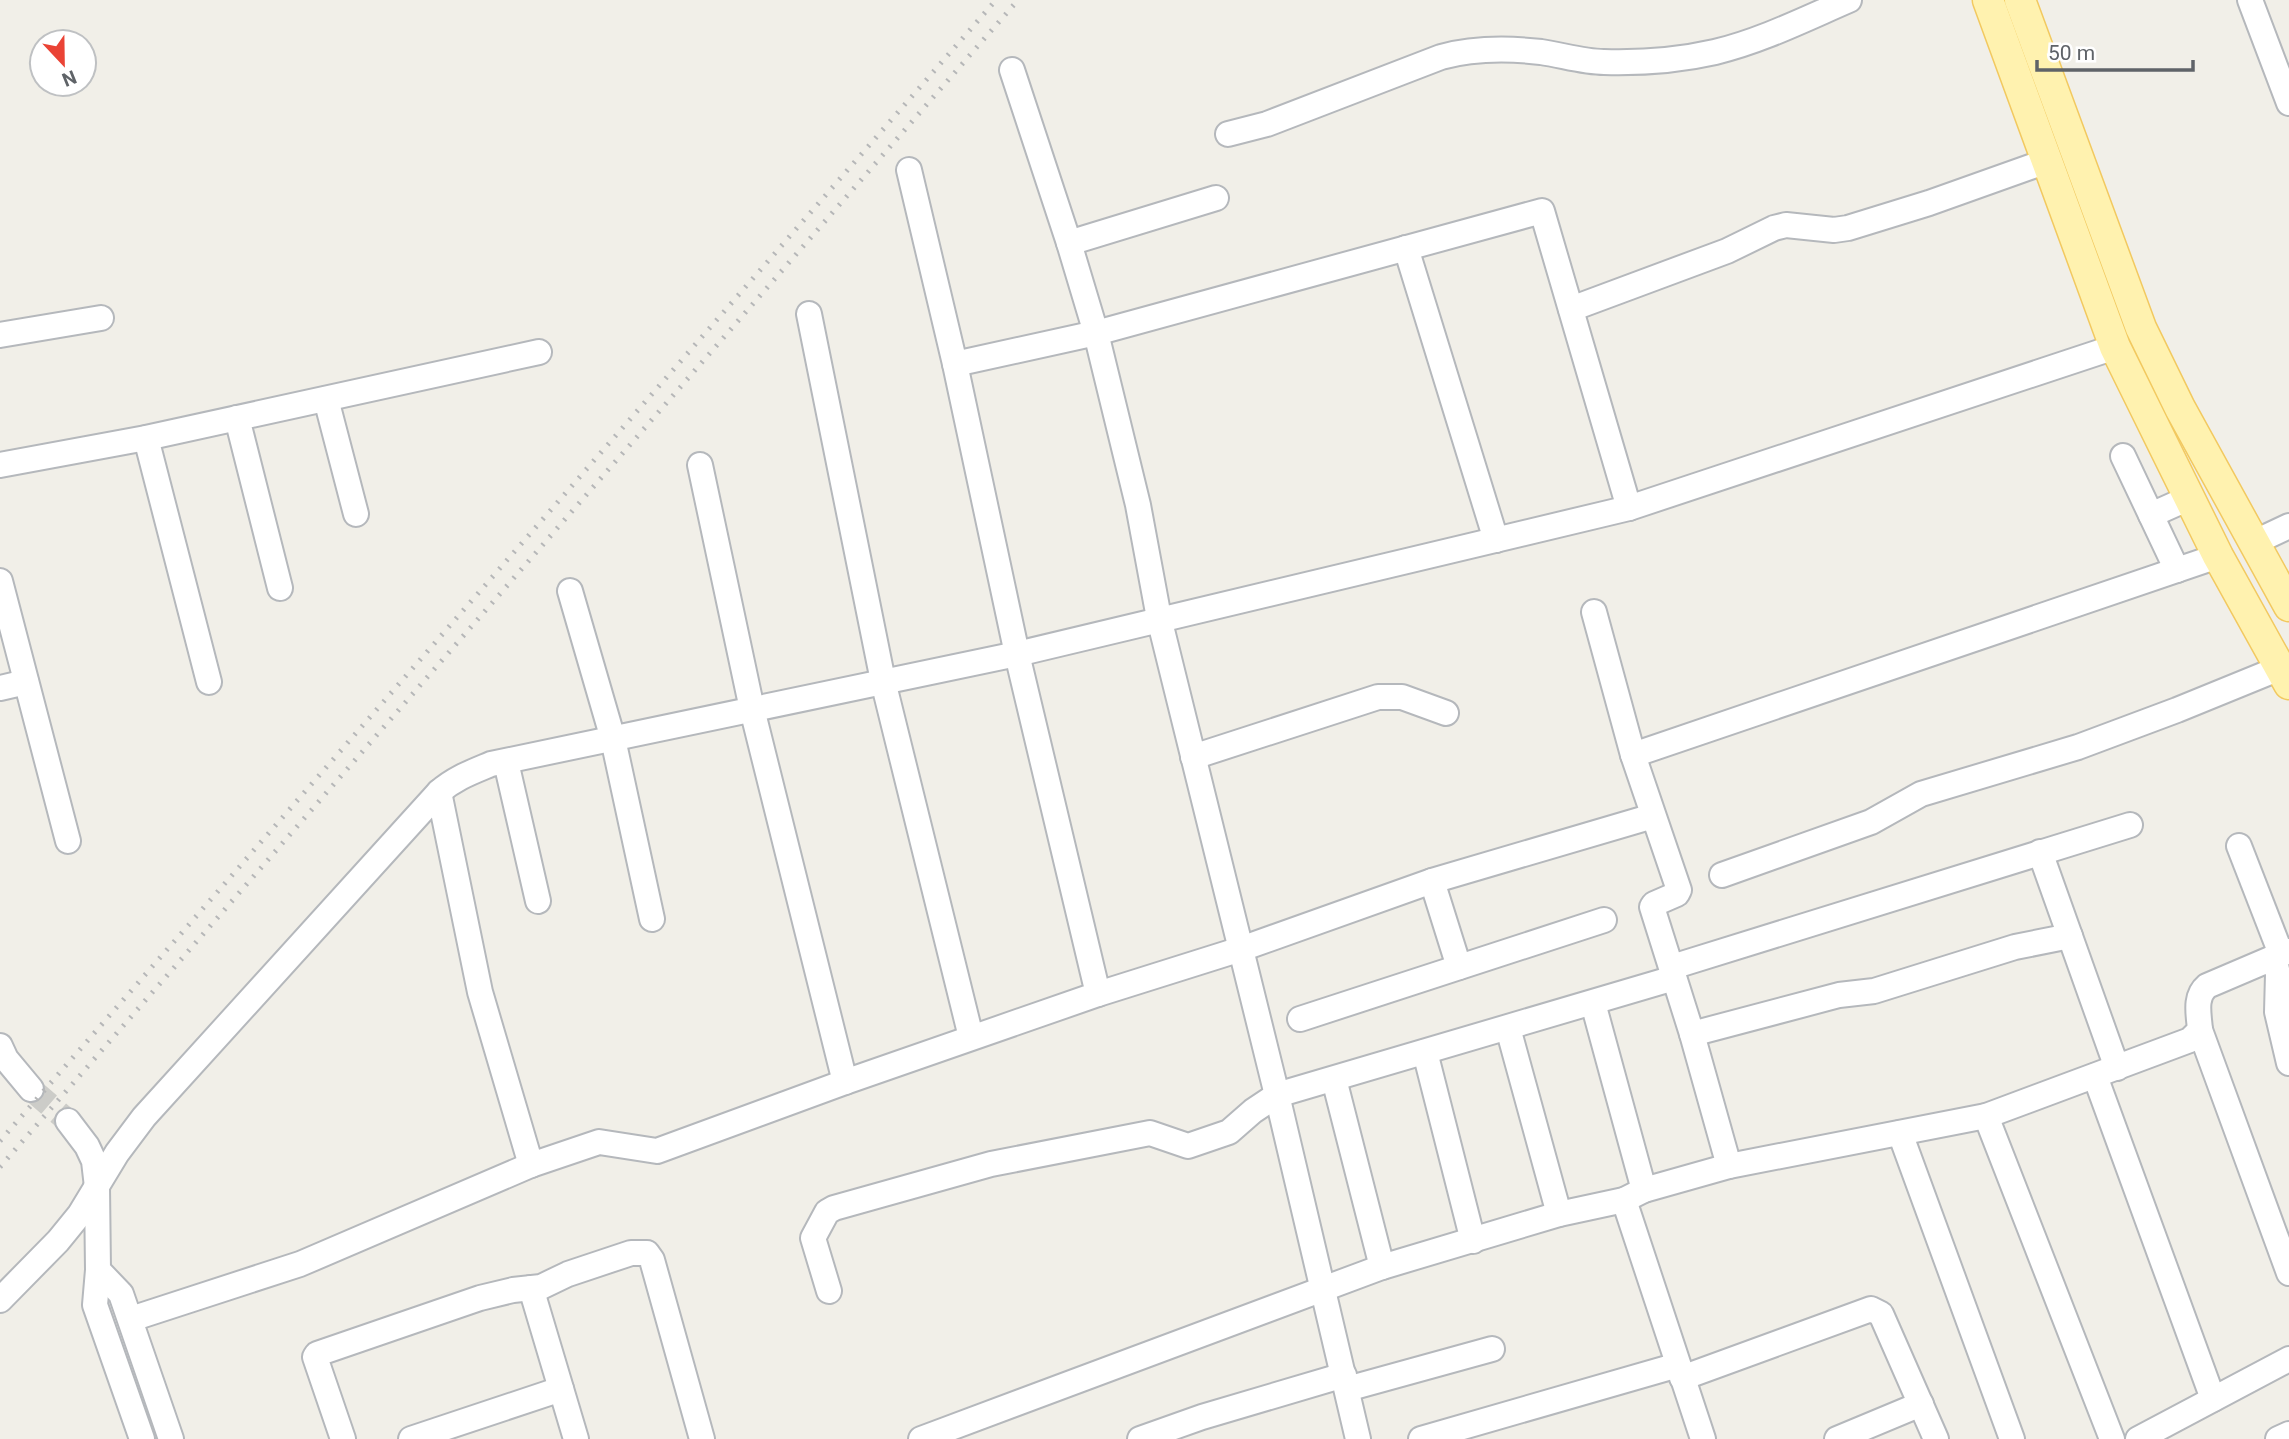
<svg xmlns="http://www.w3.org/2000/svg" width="2289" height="1439" font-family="Roboto,sans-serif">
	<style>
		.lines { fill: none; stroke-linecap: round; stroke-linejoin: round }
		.minor-tunnel { stroke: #ccccc8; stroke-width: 24; stroke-dasharray: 24 12; stroke-linecap: butt }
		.minor-casing { stroke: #b5b8bc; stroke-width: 28 }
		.major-casing { stroke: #f2c960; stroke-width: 33 }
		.minor { stroke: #fff; stroke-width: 24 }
		.major { stroke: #fff2af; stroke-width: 30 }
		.rail { stroke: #b6b7b8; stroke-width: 5; stroke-dasharray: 2 9; stroke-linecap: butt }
	</style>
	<rect width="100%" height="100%" fill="#f1efe8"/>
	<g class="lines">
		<polyline class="minor-tunnel" points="31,1089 68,1121"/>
		<g class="minor-casing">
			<g id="minor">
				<polyline points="2250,0 2289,103"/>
				<polyline points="1012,70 1069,243 1096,333 1138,505 1159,618 1277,1095 1358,1439"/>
				<path d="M1228,134L1267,124L1441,57C1474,48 1506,48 1541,52C1562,55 1583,62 1604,62C1640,63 1680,60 1715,52C1761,41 1805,19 1849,0"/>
				<polyline points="909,170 955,364"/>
				<polyline points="1069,243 1216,198"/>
				<polyline points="1406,248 1496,540"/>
				<polyline points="1571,309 1727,251 1774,228 1786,225 1834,230 1848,228 1929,203 2047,161"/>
				<polyline points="809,314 883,681 971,1037"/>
				<polyline points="0,335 101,318"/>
				<polyline points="326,399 356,514"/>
				<polyline points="237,418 280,588"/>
				<polyline points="146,438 209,682"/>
				<polyline points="2123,456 2177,570"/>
				<polyline points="0,465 146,438 539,352"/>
				<polyline points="700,465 752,709 845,1082"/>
				<polyline points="2151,515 2189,498"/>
				<polyline points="2253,543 2289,526"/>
				<polyline points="0,581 68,841"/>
				<polyline points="570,591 613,739 652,919"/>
				<polyline points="1594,612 1633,755"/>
				<polyline points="0,688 26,682"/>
				<polyline points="1193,757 1378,697 1402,697 1446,713"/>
				<polyline points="506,762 538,901"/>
				<polyline points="439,792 480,992 531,1165"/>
				<polyline points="2239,846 2281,954"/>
				<polyline points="2040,852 2117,1068"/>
				<polyline points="1722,875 1871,822 1921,794 2078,747 2177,710 2280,668"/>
				<polyline points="1432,881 1459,967"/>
				<polyline points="2070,936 2015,947 1874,991 1839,995 1692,1034 1652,907 1654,904 1677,894 1679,890 1633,755 2218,556"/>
				<polyline points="2274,957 2278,974 2277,1012 2289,1063"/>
				<polyline points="1672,967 2130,825"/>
				<polyline points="1098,994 1241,949 1432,881 1653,816"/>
				<polyline points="1593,1003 1644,1190"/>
				<polyline points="1300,1019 1604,920"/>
				<polyline points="1508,1028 1559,1214"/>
				<polyline points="2200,1030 2289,1273"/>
				<polyline points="1692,1034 1729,1166"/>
				<polyline points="0,1046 6,1059 31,1089"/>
				<polyline points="1425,1052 1473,1241"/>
				<polyline points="2095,1076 2213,1399"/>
				<polyline points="1334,1079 1382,1267"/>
				<polyline points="1986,1116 2112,1439"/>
				<polyline points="68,1121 87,1146 94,1161 97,1187 98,1270 95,1305 142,1439"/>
				<polyline points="1900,1133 2012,1439"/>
				<polyline points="1624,1200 1703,1439"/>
				<polyline points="98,1270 121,1294 171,1439"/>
				<polyline points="531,1288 576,1439"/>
				<polyline points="829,1291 813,1238 827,1212 834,1208 991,1164 1150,1133 1188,1146 1229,1132 1253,1111 1277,1095 1674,978"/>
				<path d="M0,1300L58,1241L80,1214L117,1153L144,1117L439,792C455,778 472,772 491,764L1017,654L1629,508L2115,347"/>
				<polyline points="131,1319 300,1264 531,1165 599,1142 657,1151 845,1082 1098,994 1017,654 955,364 1096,333 1542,211 1629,508"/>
				<polyline points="1682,1378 1871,1309 1881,1314 1936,1439"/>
				<polyline points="1347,1389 1492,1349"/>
				<polyline points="343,1439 315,1357 317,1354 480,1298 513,1290 541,1287 568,1274 631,1253 647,1253 652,1260 702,1439"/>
				<polyline points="411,1439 561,1389"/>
				<path d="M921,1439L1382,1267L1559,1214L1624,1200L1644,1190L1729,1166L1986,1116L2190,1040L2200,1030C2199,1015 2194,997 2207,986L2289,951"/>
				<polyline points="1140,1439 1202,1417 1344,1375"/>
				<polyline points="1421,1439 1678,1365"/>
				<polyline points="1837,1439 1921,1404"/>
				<polyline points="2138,1439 2289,1359"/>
				<polyline points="2278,1439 2289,1434"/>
			</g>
		</g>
		<g class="major-casing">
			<g id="major">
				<polyline points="1988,0 2115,347 2218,556 2289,684"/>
				<polyline points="2020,0 2141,328 2180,408 2289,606"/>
			</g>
		</g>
		<use href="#minor" class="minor"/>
		<use href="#major" class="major"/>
		<g class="rail">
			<polyline points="0,1141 996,0"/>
			<polyline points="0,1167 1018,0"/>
		</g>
	</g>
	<g transform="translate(63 63) rotate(158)"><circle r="33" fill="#ffffff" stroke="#bfc1c3" stroke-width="2"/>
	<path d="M0-5L12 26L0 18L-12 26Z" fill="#ea4335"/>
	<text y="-10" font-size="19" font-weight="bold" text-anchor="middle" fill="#5f6368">N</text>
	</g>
	<path d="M2037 60v10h156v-10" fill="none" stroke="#5f6368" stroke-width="3.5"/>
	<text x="2048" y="60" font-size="21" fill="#5f6368" stroke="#ffffff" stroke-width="5" paint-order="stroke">50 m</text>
</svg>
